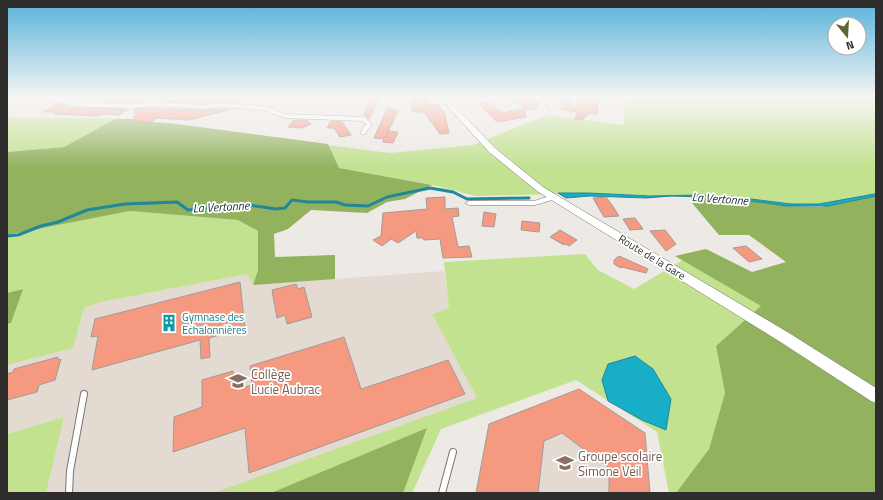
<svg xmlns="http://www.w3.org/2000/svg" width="883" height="500" font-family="'Titillium Web',sans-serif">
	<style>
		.built { fill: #e3dad1 }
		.green { fill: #c2e290 }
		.forest { fill: #92b25d }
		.water { fill: #19aec8; stroke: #208899 }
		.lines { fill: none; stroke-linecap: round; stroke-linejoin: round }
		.stream { stroke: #208899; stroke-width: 3 }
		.building { fill: #f69981; stroke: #a19b9a }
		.service-casing { stroke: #797571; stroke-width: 8 }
		.minor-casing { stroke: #797571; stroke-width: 1 }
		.tertiary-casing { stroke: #797571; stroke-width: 1 }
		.service { stroke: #fff; stroke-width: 6 }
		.minor { fill: #fff; fill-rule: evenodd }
		.tertiary { fill: #fff; fill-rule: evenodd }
		.labels { text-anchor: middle; stroke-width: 3.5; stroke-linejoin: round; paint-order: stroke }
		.street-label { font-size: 11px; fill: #2f2e2c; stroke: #fff }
		.culture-label { font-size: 11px; fill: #0d838f; stroke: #fff; text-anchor: start }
		.water-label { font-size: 12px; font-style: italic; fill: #182e33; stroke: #fff }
		.near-education-label { font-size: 13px; fill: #785e54; stroke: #fff; text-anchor: start }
	</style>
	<rect width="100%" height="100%" fill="#ede9e5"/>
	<g class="built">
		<polygon points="444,271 449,308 432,314 477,398 213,493 46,493 64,417 7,434 7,365 73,348 84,308 101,302 247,274 253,285"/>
		<polygon points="579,389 645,433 650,493 476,493 489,424"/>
	</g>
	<g class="green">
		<polygon points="625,98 876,98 876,193 819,204 791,204 735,197 695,195 650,196 589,193 476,196 432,185 339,168 328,145 390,153 473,145 547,115 624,125"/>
		<polygon points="7,117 115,119 64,147 7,152"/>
		<polygon points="130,211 238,220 258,231 258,270 253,285 247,274 101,302 84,308 73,348 7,365 7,324 11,323 22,289 7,293 7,235"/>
		<polygon points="585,254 598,270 634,289 683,260 762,306 716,346 725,393 709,449 676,493 669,493 657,432 576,380 441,429 412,493 213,493 477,398 432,314 449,308 444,262"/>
		<polygon points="64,417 46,493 7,493 7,434"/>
	</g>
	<g class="forest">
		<polygon points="115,119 142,119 154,122 177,124 328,144 339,168 432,185 405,199 387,202 367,213 311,210 288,229 274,234 275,257 335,255 335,279 253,285 258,270 258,231 238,220 130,211 7,235 7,152 64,147"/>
		<polygon points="876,196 876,493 676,493 709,449 725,393 716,346 761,306 675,256 706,249 752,272 786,262 749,235 719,235 692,203 691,197 759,202 787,206 821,207"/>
		<polygon points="23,289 11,323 7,324 7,293"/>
		<polygon points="427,428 403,493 271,493"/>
	</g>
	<g class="water">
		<polygon points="558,193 589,193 650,196 699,195 735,197 791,204 819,204 874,194 876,193 876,196 828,206 787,206 759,202 706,197 671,196 646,198 590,196 566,198"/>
		<polygon points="635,356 653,369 671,399 666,430 642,420 608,401 602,380 608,364"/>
	</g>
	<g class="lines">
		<polyline class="stream" points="7,236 18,235 41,226 58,222 87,210 125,204 177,202 188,210 242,204 276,209 285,208 292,200 308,202 336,202 345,205 368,206 387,197 430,188 453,192 467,199 529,198"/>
	</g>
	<g class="building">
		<polygon points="105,98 143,98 138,102 102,102"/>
		<polygon points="164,98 244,98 239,103 221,102 203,103 163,101"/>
		<polygon points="369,98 380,98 369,119 364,115"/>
		<polygon points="427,98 429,105 438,104 442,111 444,111 449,133 440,134 424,112 412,112 411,100"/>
		<polygon points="580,98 597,100 598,114 589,113 583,120 575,119 577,112 560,109 565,101 569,101 576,108"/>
		<polygon points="512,99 540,102 535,109 525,110 526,117 497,122 479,104 490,102 502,113 524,109"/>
		<polygon points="54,102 72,108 128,109 120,115 103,114 96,116 54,114 58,112 43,112 54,106"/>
		<polygon points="388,107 398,111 385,138 389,131 398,132 393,143 383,142 384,139 374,138"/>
		<polygon points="146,108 203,110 221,109 232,109 189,120 157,118 151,122 134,121 135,109"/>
		<polygon points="294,120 306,120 311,124 302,128 288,127"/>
		<polygon points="331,121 342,122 351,135 340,137 334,128 327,128"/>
		<polygon points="445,197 445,209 458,208 459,216 452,217 458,247 469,246 472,257 443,258 440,239 424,240 423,238 417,238 416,231 398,243 391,239 382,246 373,240 381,236 383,213 427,209 426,198"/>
		<polygon points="606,197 614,208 619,216 604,217 593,198"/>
		<polygon points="484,212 496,214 494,227 482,226"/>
		<polygon points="635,218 643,229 630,230 623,219"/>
		<polygon points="522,221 540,223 539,232 521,230"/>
		<polygon points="560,230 577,240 569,246 566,244 564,245 550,237"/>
		<polygon points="665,230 676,244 666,251 650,231"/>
		<polygon points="746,246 762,259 749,262 733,248"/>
		<polygon points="619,256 648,269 646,273 622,267 621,268 614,264 614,260"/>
		<polygon points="240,282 245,328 209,338 210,357 201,359 200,340 92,370 98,336 91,337 95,319"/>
		<polygon points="296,284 298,289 304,287 312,317 287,324 285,315 277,318 272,290"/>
		<polygon points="344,337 361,389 448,360 465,394 249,473 245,428 173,452 174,417 202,407 202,380 233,371 235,390 252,385 250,366"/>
		<polygon points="58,357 57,360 61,359 55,380 39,385 37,392 7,400 7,374 13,372 14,369"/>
		<polygon points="579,389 645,433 650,493 609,493 609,468 562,433 544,441 538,493 476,493 489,424"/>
	</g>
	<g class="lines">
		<g class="service-casing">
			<g id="service">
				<polyline points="69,493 70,471 84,394"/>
				<polyline points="442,493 453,452"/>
			</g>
		</g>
		<g class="minor-casing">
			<g id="minor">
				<polygon points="7,98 61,98 73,102 90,103 97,98 104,98 97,103 134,104 156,102 203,105 221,103 264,106 286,114 364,117 372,124 365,134 363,135 360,133 366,124 362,121 285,118 263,110 221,107 203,109 156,106 134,108 91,107 72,106 57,101 9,100"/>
				<polygon points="494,98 501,98 512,105 507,106"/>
				<polygon points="552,98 558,98 552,108 548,108 547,107"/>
				<polygon points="553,195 557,197 556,199 535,205 469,205 465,203 469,201 534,201"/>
			</g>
		</g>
		<g class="tertiary-casing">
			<polygon id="tertiary" points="440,98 447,98 495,148 543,187 789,333 876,388 876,403 871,401 779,341 537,191 489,152"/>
		</g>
		<use href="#service" class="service"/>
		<use href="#minor" class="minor"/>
		<use href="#tertiary" class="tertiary"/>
	</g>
	<linearGradient id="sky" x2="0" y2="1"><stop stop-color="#55b2db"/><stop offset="0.58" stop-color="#f7f5f3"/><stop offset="1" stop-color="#f7f5f3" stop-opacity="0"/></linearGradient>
	<rect width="883" height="168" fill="url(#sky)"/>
	<defs>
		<g id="building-bare" transform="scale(1.38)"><path d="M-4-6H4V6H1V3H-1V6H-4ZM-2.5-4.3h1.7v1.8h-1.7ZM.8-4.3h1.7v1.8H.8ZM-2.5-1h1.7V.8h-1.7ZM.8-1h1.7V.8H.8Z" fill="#0f9aa8" stroke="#fff" stroke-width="2.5" paint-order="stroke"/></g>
		<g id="school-bare" transform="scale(1.38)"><path d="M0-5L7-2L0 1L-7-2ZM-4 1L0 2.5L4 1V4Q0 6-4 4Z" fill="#8d6e63" stroke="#fff" stroke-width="2.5" paint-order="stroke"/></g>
	</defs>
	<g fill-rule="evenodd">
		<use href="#building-bare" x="169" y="323"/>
		<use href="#school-bare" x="238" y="381"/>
		<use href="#school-bare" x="565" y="463"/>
	</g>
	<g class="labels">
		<g class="street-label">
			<text transform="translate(652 257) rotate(31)" y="4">Route de la Gare</text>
		</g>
		<g class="culture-label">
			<text x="182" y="321">Gymnase des<tspan x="182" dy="13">Echalonnières</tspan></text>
		</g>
		<g class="water-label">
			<text transform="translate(720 199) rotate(4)" y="4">La Vertonne</text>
			<text transform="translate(221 207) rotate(-3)" y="4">La Vertonne</text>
		</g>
		<g class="near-education-label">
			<text x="251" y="379">Collège<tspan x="251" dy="15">Lucie Aubrac</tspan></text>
			<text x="578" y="461">Groupe scolaire<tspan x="578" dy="15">Simone Veil</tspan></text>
		</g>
	</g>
	<rect width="883" height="500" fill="none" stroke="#2f2e2c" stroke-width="16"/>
	<g transform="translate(847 36) rotate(162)"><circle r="19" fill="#ffffff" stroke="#acabab"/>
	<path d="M0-3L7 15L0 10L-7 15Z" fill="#616330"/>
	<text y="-6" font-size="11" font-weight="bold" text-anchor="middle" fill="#2f2e2c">N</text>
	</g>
</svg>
